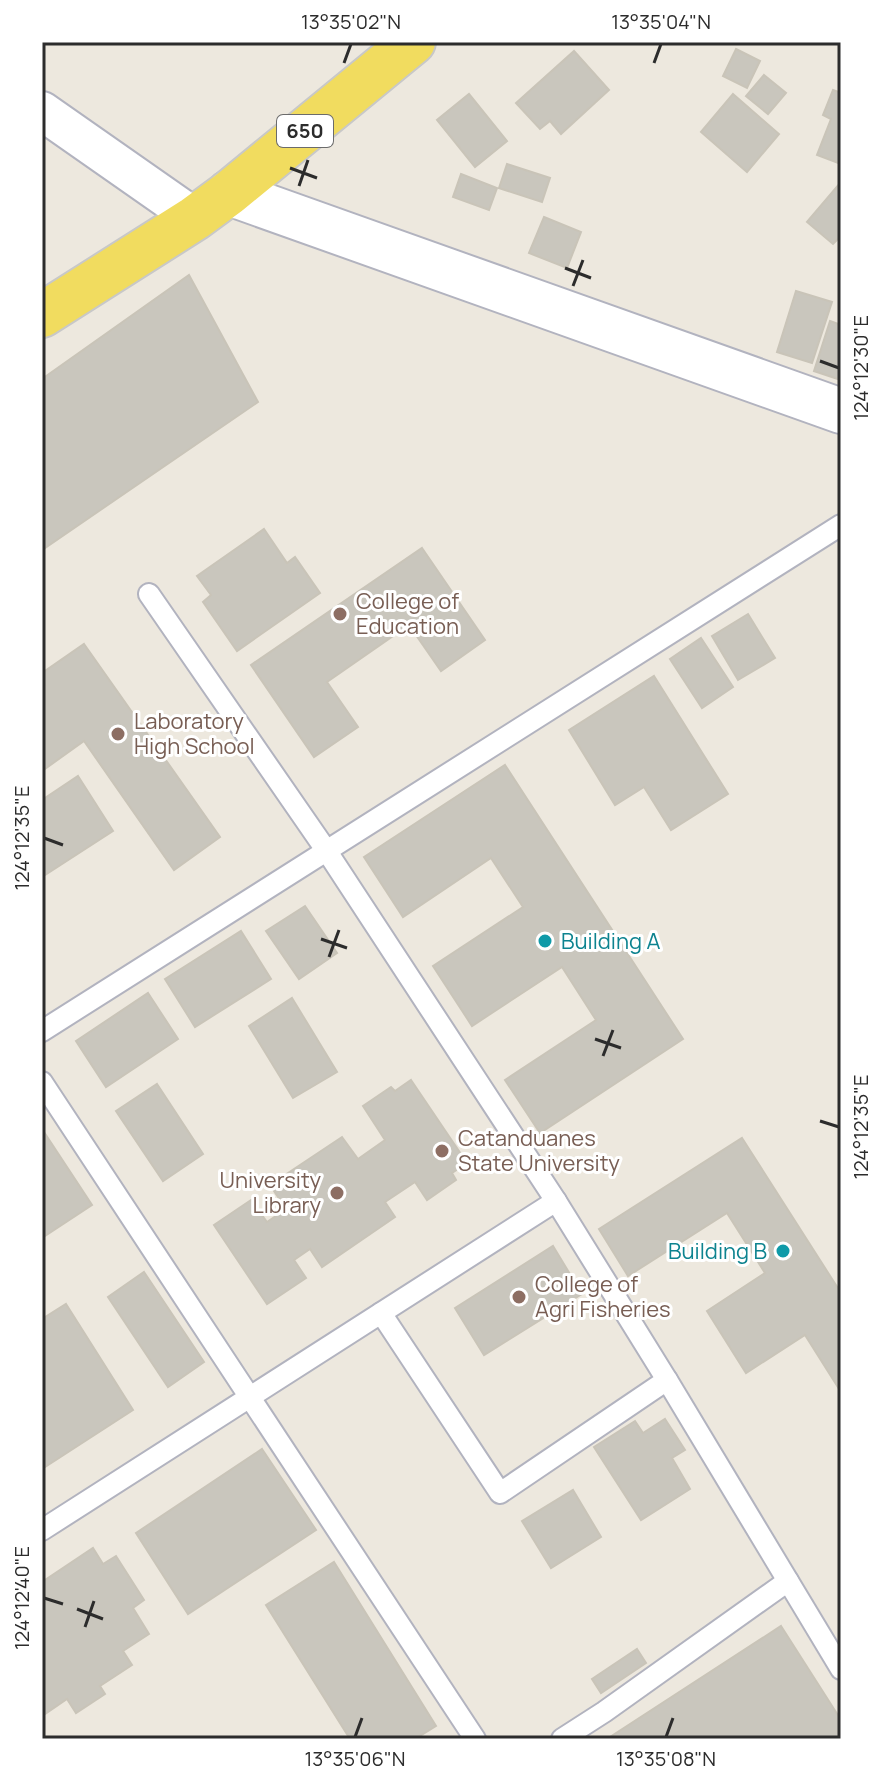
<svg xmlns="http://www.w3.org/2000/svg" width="883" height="1781" font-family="Manrope,sans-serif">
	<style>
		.building { fill: #c9c6bd; stroke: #c9c4b8; stroke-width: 2 }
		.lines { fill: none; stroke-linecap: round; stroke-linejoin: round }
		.service-casing { stroke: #b2b3bf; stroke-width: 24 }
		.minor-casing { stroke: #b2b3bf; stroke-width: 42 }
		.tertiary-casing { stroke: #b2b3bf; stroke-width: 48 }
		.primary-casing { stroke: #c8c8c8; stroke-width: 48 }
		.service { stroke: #fff; stroke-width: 20 }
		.minor { stroke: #fff; stroke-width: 38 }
		.tertiary { stroke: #fff; stroke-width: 44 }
		.primary { stroke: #f1dc5f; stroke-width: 44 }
		.ticks { fill: none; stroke: #2c2c2c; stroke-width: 3 }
		.education-dot { fill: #8d6e63; stroke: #fff; stroke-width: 3 }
		.culture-dot { fill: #0f9aa8; stroke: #fff; stroke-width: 3 }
		.labels { text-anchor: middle; stroke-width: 6; stroke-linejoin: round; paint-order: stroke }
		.shield { fill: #fff; stroke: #6b6b6b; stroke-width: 2 }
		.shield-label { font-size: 20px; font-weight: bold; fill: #2c2c2c }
		.education-label { font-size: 22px; fill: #785e54; stroke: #fff; text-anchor: start }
		.culture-label { font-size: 22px; fill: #0d838f; stroke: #fff; text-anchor: start }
		.neatline { fill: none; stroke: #2c2c2c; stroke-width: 3 }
		.ticks-label { font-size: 20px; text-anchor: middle; fill: #2c2c2c }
	</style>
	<rect width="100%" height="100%" fill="#ede8de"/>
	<g class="building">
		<polygon points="736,49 760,61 747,88 723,76"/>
		<polygon points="574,51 609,90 561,134 550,121 540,129 516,103"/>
		<polygon points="764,75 786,93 768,114 746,96"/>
		<polygon points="833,90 841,93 841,164 817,155 831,119 823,115"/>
		<polygon points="469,94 507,141 475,167 437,120"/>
		<polygon points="733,94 779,134 747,172 701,132"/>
		<polygon points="507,164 550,178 542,202 499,188"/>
		<polygon points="461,174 497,188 489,210 453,197"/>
		<polygon points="841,182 841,236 833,244 807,222"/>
		<polygon points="544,217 581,232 567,268 529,253"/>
		<polygon points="189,275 258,402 42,550 42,379"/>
		<polygon points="796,291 832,302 812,363 777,352"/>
		<polygon points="830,321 841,325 841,380 814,371"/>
		<polygon points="264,529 287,563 295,557 320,593 237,651 203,602 211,595 197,576"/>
		<polygon points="422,548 485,640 441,671 409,625 327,682 358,727 314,757 251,665"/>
		<polygon points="748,614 775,658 738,680 712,636"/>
		<polygon points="701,638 733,687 702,708 670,659"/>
		<polygon points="84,644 220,837 174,870 84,741 42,771 42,687 45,685 42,680 42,673"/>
		<polygon points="654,676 728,794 671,830 644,787 615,805 569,730"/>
		<polygon points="505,765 683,1039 540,1133 505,1080 596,1020 562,967 472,1026 433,966 523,907 491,858 403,917 364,857"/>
		<polygon points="78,776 113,831 42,877 42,800"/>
		<polygon points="305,906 337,953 299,979 266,931"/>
		<polygon points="241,931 271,979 195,1027 165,979"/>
		<polygon points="148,993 178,1039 106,1087 76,1041"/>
		<polygon points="292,998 337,1072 293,1098 249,1026"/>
		<polygon points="411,1080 467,1163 452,1173 456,1180 427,1200 415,1182 385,1202 395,1217 322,1267 310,1249 294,1260 306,1278 267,1304 214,1225 251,1200 267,1222 286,1209 270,1185 342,1137 358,1159 385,1140 363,1106 391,1087 395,1091"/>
		<polygon points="157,1084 203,1154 163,1181 116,1111"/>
		<polygon points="42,1129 92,1205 42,1238"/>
		<polygon points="742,1138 841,1293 841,1392 805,1335 746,1373 707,1311 765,1273 727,1213 628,1276 599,1229"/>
		<polygon points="553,1246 582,1294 484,1355 455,1308"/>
		<polygon points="144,1272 204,1362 168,1387 108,1297"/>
		<polygon points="66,1304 133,1410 42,1469 42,1319"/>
		<polygon points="665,1419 685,1450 672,1458 690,1489 641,1520 594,1447 635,1421 643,1433"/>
		<polygon points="262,1449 316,1530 188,1614 136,1533"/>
		<polygon points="573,1490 601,1537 551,1568 522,1521"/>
		<polygon points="93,1548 103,1564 116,1556 144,1600 133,1608 149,1634 123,1651 132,1665 100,1686 105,1694 76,1713 67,1699 42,1716 42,1582"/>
		<polygon points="334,1562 436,1726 415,1739 350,1739 266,1605"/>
		<polygon points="781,1626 841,1720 841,1739 607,1739"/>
		<polygon points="637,1649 646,1663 601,1693 592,1679"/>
	</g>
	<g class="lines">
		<g class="service-casing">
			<g id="service">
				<polyline points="149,594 326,850 556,1201 667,1380 500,1493 381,1313"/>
				<polyline points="42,1031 841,525"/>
				<polyline points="42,1082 475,1739"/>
				<polyline points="667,1380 841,1669"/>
				<polyline points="42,1530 556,1201"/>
				<polyline points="562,1739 604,1712 788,1581"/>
			</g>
		</g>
		<g class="minor-casing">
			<polyline id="minor" points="42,111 195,218"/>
		</g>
		<g class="tertiary-casing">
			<polyline id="tertiary" points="229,193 841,411"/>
		</g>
		<g class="primary-casing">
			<polyline id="primary" points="42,315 195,218 229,193 413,42"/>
		</g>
		<use href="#service" class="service"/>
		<use href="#minor" class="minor"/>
		<use href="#tertiary" class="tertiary"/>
		<use href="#primary" class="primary"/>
	</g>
	<path class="ticks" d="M344,63L351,44M654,63L661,44M290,168L317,178M299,186L308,160M565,268L591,278M573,286L583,260M820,361L839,368M44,838L63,845M321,939L347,948M329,957L339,930M595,1039L621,1048M603,1056L613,1030M820,1121L839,1127M44,1598L63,1604M77,1609L103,1619M85,1627L94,1601M355,1737L362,1718M666,1737L673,1718"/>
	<g class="education-dot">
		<circle cx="340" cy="614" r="8"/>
		<circle cx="118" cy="734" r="8"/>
		<circle cx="442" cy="1151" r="8"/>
		<circle cx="337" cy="1193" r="8"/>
		<circle cx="519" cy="1297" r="8"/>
	</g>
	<g class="culture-dot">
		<circle cx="545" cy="941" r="8"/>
		<circle cx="783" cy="1251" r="8"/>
	</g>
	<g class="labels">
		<rect class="shield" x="277" y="115" width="56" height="32" rx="6"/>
		<g class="shield-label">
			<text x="305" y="138">650</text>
		</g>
		<g class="education-label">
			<text x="356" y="609">College of<tspan x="356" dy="25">Education</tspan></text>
			<text x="134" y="729">Laboratory<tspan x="134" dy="25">High School</tspan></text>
			<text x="458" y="1146">Catanduanes<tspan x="458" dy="25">State University</tspan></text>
			<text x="321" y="1188" text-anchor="end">University<tspan x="321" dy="25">Library</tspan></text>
			<text x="535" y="1292">College of<tspan x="535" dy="25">Agri Fisheries</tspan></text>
		</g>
		<g class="culture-label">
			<text x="561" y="949">Building A</text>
			<text x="767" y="1259" text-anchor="end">Building B</text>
		</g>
	</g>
	<rect width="883" height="1781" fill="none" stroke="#ffffff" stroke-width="88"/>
	<rect x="44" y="44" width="795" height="1693" class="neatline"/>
	<g class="ticks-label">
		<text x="351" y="29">13°35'02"N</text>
		<text x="661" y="29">13°35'04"N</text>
		<text transform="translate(861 368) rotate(-90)" y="7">124°12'30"E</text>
		<text transform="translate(22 838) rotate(-90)" y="7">124°12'35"E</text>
		<text transform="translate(861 1127) rotate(-90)" y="7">124°12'35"E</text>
		<text transform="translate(22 1598) rotate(-90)" y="7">124°12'40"E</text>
		<text x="355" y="1766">13°35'06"N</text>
		<text x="666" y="1766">13°35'08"N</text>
	</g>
</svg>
